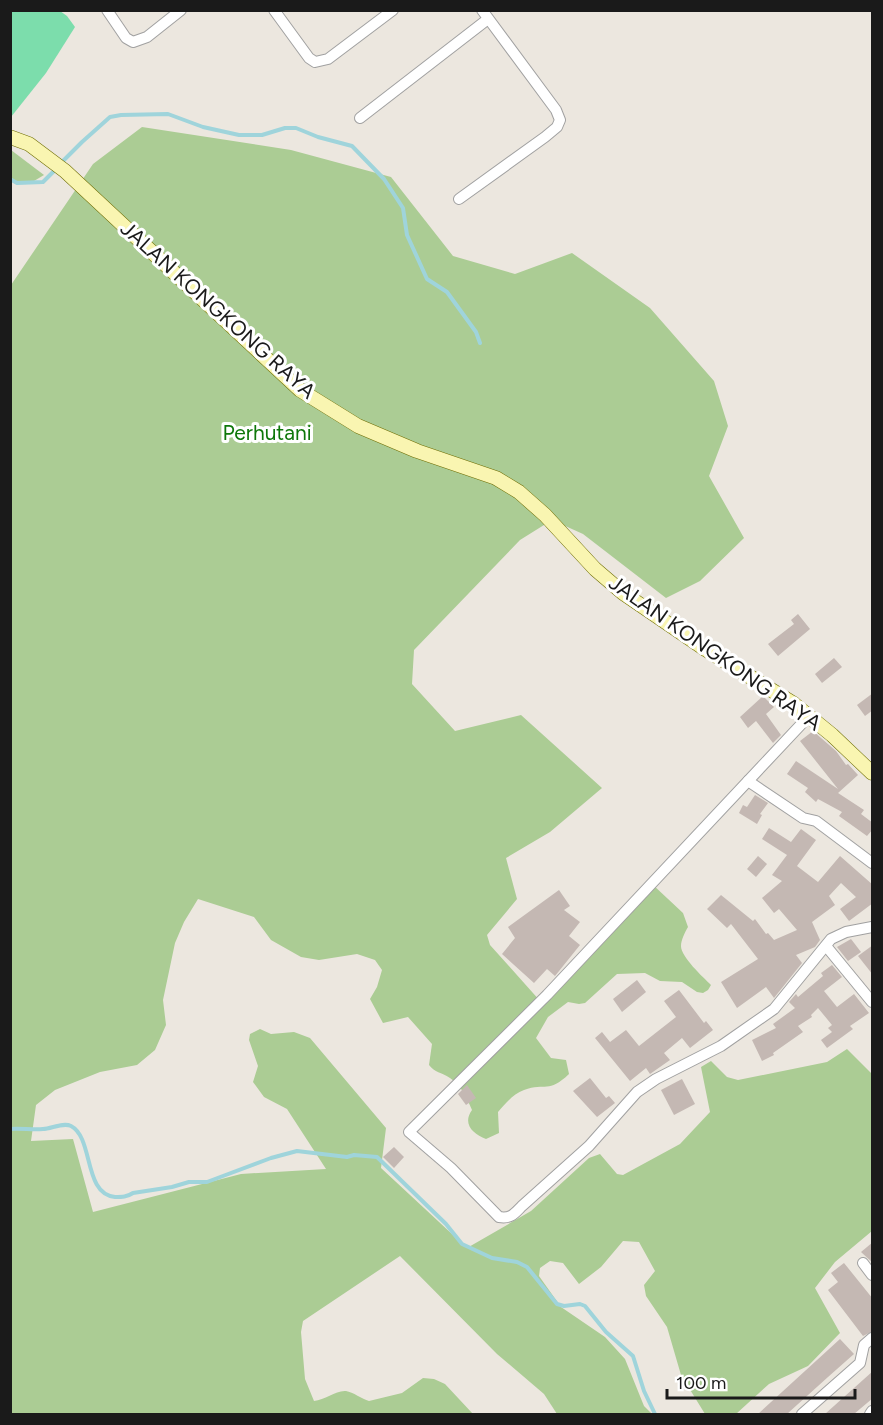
<svg xmlns="http://www.w3.org/2000/svg" width="883" height="1425" font-family="Figtree,sans-serif">
	<style>
		.forest { fill: #abcc94 }
		.pitch { fill: #7cddac }
		.lines { fill: none; stroke-linecap: round; stroke-linejoin: round }
		.stream { stroke: #9fd4db; stroke-width: 4 }
		.building { fill: #c4b8b3 }
		.street-casing { stroke: #a1a1a1; stroke-width: 12 }
		.secondary-casing { stroke: #6f6e04; stroke-width: 15 }
		.street { stroke: #fff; stroke-width: 10 }
		.secondary { stroke: #f9f5b1; stroke-width: 14 }
		.labels { text-anchor: middle; stroke-width: 6; stroke-linejoin: round; paint-order: stroke }
		.street-label { font-size: 21px; fill: #1a1a1a; stroke: #fff }
		.park-label { font-size: 21px; fill: #0e770a; stroke: #fff }
	</style>
	<rect width="100%" height="100%" fill="#ece7df"/>
	<g class="forest">
		<path d="M142,127L291,150L391,177L453,256L515,274L572,253L650,308L714,381L728,426L709,476L744,538L700,581L666,598L583,534L552,520L520,540L414,650L412,684L455,731L521,715L602,788L550,832L506,858L517,899L487,935L490,945L541,1002L652,884L683,913L688,927C685,932 681,940 681,946C681,957 703,977 711,985L708,990L703,993L697,992L682,982L660,981L645,973L617,974L585,1003L579,1004L568,1002L548,1017L536,1038L551,1058L566,1060L569,1074C548,1094 546,1082 524,1090C513,1094 505,1104 498,1112L499,1133L486,1139C473,1134 462,1124 472,1110C467,1098 461,1085 450,1078C441,1072 435,1073 429,1065L432,1044L408,1017L383,1023L370,999L377,987L382,970L375,960L357,954L319,960L301,957L271,940L254,917L198,899L184,922L175,943L163,1000L166,1025L155,1050L137,1065L100,1072L55,1090L36,1105L31,1141L73,1139L93,1212L241,1174L326,1169L287,1109L264,1097L253,1082L258,1066L249,1040L250,1034L260,1029L271,1034L294,1032L310,1038L386,1128L381,1168L467,1248L531,1211L589,1158L600,1154L617,1174L623,1175L680,1144L710,1112L701,1067L711,1061L727,1077L738,1080L827,1062L847,1049L872,1074V1231L835,1262L815,1288L840,1333L808,1366L769,1384L736,1414H705L681,1375L667,1327L646,1296L644,1285L655,1271L639,1242L623,1241L601,1267L579,1284L563,1263L550,1261L540,1268L539,1276L561,1307L605,1337L625,1359L644,1406L652,1414H557L544,1394L497,1354L400,1256L303,1321L301,1332L305,1379L314,1401C325,1400 336,1390 346,1391C353,1392 362,1399 369,1401L402,1393L423,1378L434,1379L445,1384L473,1414H11V285L93,164Z"/>
		<polygon points="10,150 11,150 44,175 34,181 11,181"/>
	</g>
	<polygon class="pitch" points="11,10 60,11 67,16 75,27 46,73 11,117"/>
	<g class="lines">
		<g class="stream">
			<polyline points="61,163 82,142 110,117 121,115 168,114 203,127 239,135 262,135 285,128 296,128 318,137 352,146 384,179 403,208 407,235 427,279 447,292 476,332 480,343"/>
			<polyline points="10,179 17,183 43,182 56,169"/>
			<path d="M10,1129C21,1128 32,1130 43,1129C51,1129 63,1122 71,1126C94,1138 83,1194 115,1197C122,1197 127,1197 133,1193L172,1187L189,1182H207L271,1158L297,1151L347,1157L354,1155L377,1157L446,1224L462,1244L492,1258L517,1262L527,1267L557,1304L564,1306L580,1304L585,1306L606,1332L633,1356L644,1391L655,1414"/>
		</g>
	</g>
	<g class="building">
		<polygon points="798,614 810,629 778,656 768,644 794,624 791,620"/>
		<polygon points="834,658 842,667 822,683 815,674"/>
		<polygon points="873,693 873,710 865,716 857,705"/>
		<polygon points="763,696 774,707 766,714 781,735 773,743 756,721 748,728 740,717"/>
		<polygon points="813,731 836,751 846,765 848,764 858,775 838,793 864,810 861,814 873,823 873,829 867,836 839,816 842,812 818,799 816,802 805,792 808,788 787,774 796,761 838,789 800,741"/>
		<polygon points="755,795 768,803 760,814 762,815 757,824 739,813 743,805 747,807"/>
		<polygon points="769,828 791,842 801,829 816,840 797,866 818,882 840,856 873,885 873,903 849,921 840,909 856,897 841,883 829,896 835,905 812,922 820,940 815,947 796,955 802,963 774,998 766,987 737,1008 721,982 758,959 731,924 727,928 707,909 721,895 753,921 755,919 766,934 768,933 774,940 797,930 779,909 774,913 762,898 782,881 772,875 787,855 762,839"/>
		<polygon points="758,856 767,864 756,877 747,869"/>
		<polygon points="559,890 570,906 564,910 580,922 569,936 580,945 555,976 547,969 534,983 502,954 515,938 508,927"/>
		<polygon points="851,939 861,952 848,961 837,947"/>
		<polygon points="873,945 873,975 858,956"/>
		<polygon points="832,965 842,977 824,991 837,1007 854,994 869,1013 850,1026 853,1029 827,1048 821,1040 832,1032 828,1028 832,1025 818,1008 811,1015 812,1017 798,1026 803,1032 773,1053 774,1055 762,1061 752,1040 776,1028 773,1024 795,1008 789,1002 796,994 798,997 823,976 821,973"/>
		<polygon points="637,980 646,992 622,1012 613,999"/>
		<polygon points="679,990 704,1023 706,1021 713,1030 690,1048 682,1038 664,1053 670,1060 650,1074 646,1068 630,1081 595,1038 602,1032 610,1042 626,1030 639,1046 676,1017 664,1001"/>
		<polygon points="590,1078 606,1098 609,1096 615,1103 597,1117 573,1091"/>
		<polygon points="682,1079 695,1104 674,1115 661,1090"/>
		<polygon points="467,1085 476,1098 466,1105 458,1094"/>
		<polygon points="394,1147 404,1157 394,1168 383,1157"/>
		<polygon points="873,1242 873,1263 861,1252"/>
		<polygon points="844,1263 873,1299 873,1331 863,1336 828,1290 838,1282 831,1273"/>
		<polygon points="840,1339 854,1354 828,1377 787,1414 758,1414"/>
		<polygon points="873,1371 873,1398 854,1414 825,1414"/>
	</g>
	<g class="lines">
		<g class="street-casing">
			<g id="street">
				<polyline points="107,10 126,38 133,42 147,37 181,10"/>
				<polyline points="274,10 309,58 315,62 328,59 393,10"/>
				<polyline points="360,118 488,19"/>
				<polyline points="459,199 545,137 557,127 560,120 556,110 482,10"/>
				<path d="M809,716L547,995L409,1132L451,1168L499,1217C511,1219 514,1214 522,1206L589,1146L637,1092L656,1079L721,1046L774,1009L831,939L846,932L872,927"/>
				<polyline points="748,781 803,818 816,821 872,863"/>
				<polyline points="826,946 872,1002"/>
				<polyline points="863,1263 872,1275"/>
				<polyline points="802,1414 860,1363 864,1345 872,1338"/>
				<polyline points="870,1414 872,1411"/>
			</g>
		</g>
		<g class="secondary-casing">
			<polyline id="secondary" points="10,137 29,144 65,171 300,390 358,426 417,451 496,478 519,492 545,515 595,569 623,593 702,647 794,704 832,735 872,773"/>
		</g>
		<use href="#street" class="street"/>
		<use href="#secondary" class="secondary"/>
	</g>
	<g class="labels">
		<g class="street-label">
			<text transform="translate(218 310) rotate(42)" y="7">JALAN KONGKONG RAYA</text>
			<text transform="translate(715 653) rotate(35)" y="7">JALAN KONGKONG RAYA</text>
		</g>
		<g class="park-label">
			<text x="267" y="440">Perhutani</text>
		</g>
	</g>
	<rect width="883" height="1425" fill="none" stroke="#1a1a1a" stroke-width="24"/>
	<path d="M667 1389v9h188v-9" fill="none" stroke="#1a1a1a" stroke-width="3"/>
	<text x="676" y="1389" font-size="18" fill="#1a1a1a" stroke="#ffffff" stroke-width="4.5" paint-order="stroke">100 m</text>
</svg>
